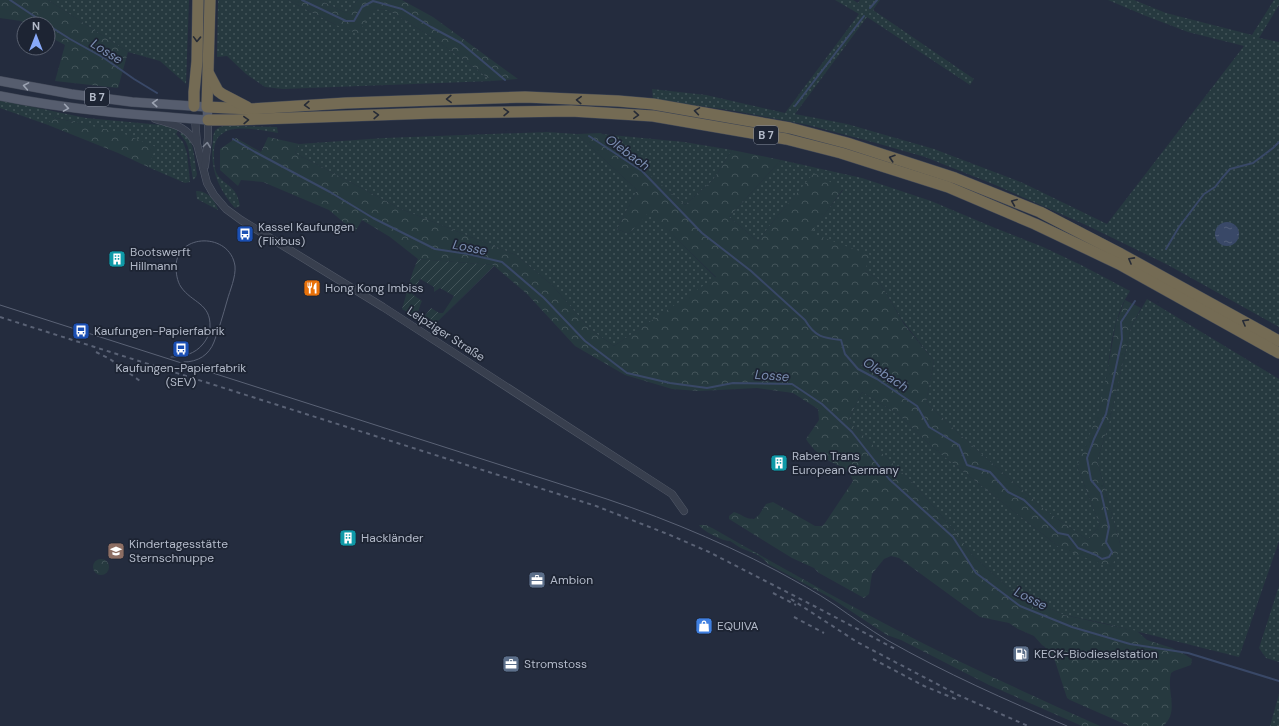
<svg xmlns="http://www.w3.org/2000/svg" width="1279" height="726" font-family="'DM Sans',sans-serif">
	<style>
		.grass { fill: url(#grass-dots) }
		.forest { fill: url(#forest-crowns) }
		.garden { fill: url(#garden-furrows) }
		.water { fill: url(#water-ripples) }
		.lines { fill: none; stroke-linecap: round; stroke-linejoin: round }
		.stream { stroke: #394867; stroke-width: 2 }
		.minor-casing { stroke: #535a69; stroke-width: 8 }
		.major-casing { stroke: #414857; stroke-width: 10 }
		.highway-casing { stroke: #404756; stroke-width: 12 }
		.minor { stroke: #383f4e; stroke-width: 7 }
		.major { stroke: #565d6e; stroke-width: 9 }
		.highway { stroke: #746b54; stroke-width: 11 }
		.tram { stroke: #5a6275; stroke-width: 1 }
		.rail { stroke: #5a6275; stroke-width: 2; stroke-dasharray: 4 4; stroke-linecap: butt }
		.oneway { stroke: #262b36 }
		.oneway2 { stroke: #9ca3b2 }
		.oneway3 { stroke: #7c8392 }
		.labels { text-anchor: middle; stroke-width: 3.5; stroke-linejoin: round; paint-order: stroke }
		.shield { fill: #1d2433; stroke: #868d9c; stroke-width: 1 }
		.shield-label { font-size: 11px; font-weight: bold; fill: #b3bac9 }
		.poi-label { font-size: 12px; fill: #b3bac9; stroke: #1d2433; text-anchor: start }
		.street-label { font-size: 12px; fill: #b3bac9; stroke: #1d2433 }
		.water-label { font-size: 13px; font-style: italic; fill: #7b8db1; stroke: #1d2433 }
	</style>
	<defs>
		<pattern id="grass-dots" width="8" height="8" patternUnits="userSpaceOnUse"><rect width="8" height="8" fill="#26393f"/><path d="M2 2h.1M6 6h.1" fill="none" stroke="#435459" stroke-width="1.8" stroke-linecap="round"/></pattern>
		<pattern id="forest-crowns" width="20" height="18" patternUnits="userSpaceOnUse"><rect width="20" height="18" fill="#26393f"/><path d="M2 6a3 3 0 1 1 6 0M12 15a3 3 0 1 1 6 0" fill="none" stroke="#435459"/></pattern>
		<pattern id="garden-furrows" width="10" height="10" patternUnits="userSpaceOnUse"><rect width="10" height="10" fill="#26393f"/><path d="M-1 1l2-2M0 10L10 0M9 11l2-2" fill="none" stroke="#435459"/></pattern>
		<pattern id="water-ripples" width="26" height="14" patternUnits="userSpaceOnUse"><rect width="26" height="14" fill="#394867"/><path d="M2 4q2-2 4 0t4 0M15 11q2-2 4 0t4 0" fill="none" stroke="#53607b"/></pattern>
	</defs>
	<rect width="100%" height="100%" fill="#242c3e"/>
	<g class="grass">
		<polygon points="48,0 189,0 186,84 160,61 128,52"/>
		<polygon points="218,0 288,0 336,25 373,9 388,10 435,39 492,81 283,89 265,87 246,74 227,56 217,57"/>
		<polygon points="320,0 358,0 346,13"/>
		<polygon points="835,0 853,0 858,3 860,0 880,0 873,10 974,79 970,85 867,17 795,114 847,124 934,149 1023,183 1107,224 1244,46 1188,32 1146,16 1108,0 1134,0 1166,13 1252,35 1274,0 1279,0 1279,5 1259,38 1279,42 1279,327 1168,265 1086,225 993,184 925,157 876,143 808,125 735,111 653,99 652,89 706,95 785,113 859,14"/>
		<polygon points="0,100 86,118 172,126 179,129 176,134 183,142 187,153 190,182 185,183 148,167 155,147 122,134 53,117 48,125 0,108"/>
		<path d="M238,126L277,127L278,133C256,130 214,118 214,153C214,159 214,169 217,174C221,181 230,185 235,192C238,196 239,202 240,206L235,208C218,189 209,167 213,140C213,135 214,129 220,127C225,125 233,126 238,126Z"/>
		<path d="M183,131C195,141 194,159 197,174L196,177L193,180L188,147L186,142L180,134Z"/>
		<polygon points="547,132 577,134 637,190 617,229 629,234 649,211 716,278 614,346 590,329 552,285 516,255 401,209 295,153 299,144 384,138"/>
		<polygon points="601,134 684,142 732,150 713,180 685,205"/>
		<path d="M781,160L862,178L931,201L995,228L1043,247L1083,266L1130,291C1107,326 1111,371 1100,409C1095,428 1085,448 1077,466L1100,525L1088,540L1046,511L958,433L926,402L934,361L902,320L877,278L865,271L810,233L843,190L814,174L779,214L758,241L729,217Z"/>
		<path d="M196,191C207,190 215,200 218,210L197,199Z"/>
		<polygon points="1147,299 1279,379 1279,541 1239,657 1103,623 1064,615 1011,590 973,556 954,530 912,482 848,421 862,392 898,414 931,446 1059,547 1121,547 1097,461 1109,423 1131,327"/>
		<polygon points="1279,586 1279,662 1266,658 1259,648"/>
		<polygon points="1279,694 1279,726 1270,726"/>
	</g>
	<g class="forest">
		<polygon points="0,0 48,0 128,52 118,88 55,81 65,45 48,36 48,24 26,24 21,21 0,18"/>
		<polygon points="288,0 320,0 346,13 358,0 402,0 433,17 518,79 492,81 435,39 388,10 373,9 358,34 336,25"/>
		<polygon points="52,117 122,133 156,147 148,167 118,153 48,125"/>
		<path d="M601,133L685,205L713,180L732,150L781,160L729,217L758,241L779,214L814,173L843,189L811,233L870,255L865,271L877,278L904,324L934,361L926,402L958,433L1046,511L1088,540L1100,525L1077,466L1100,409L1116,323L1125,300L1141,308L1131,327L1109,423L1097,461L1121,547L1111,568L1059,547L931,446L898,414L862,392L848,421L912,482L954,530L973,556L1011,590L1064,615L1137,631L1147,640L1172,648L1184,654L1192,659L1191,665L1174,671L1171,673C1166,691 1180,712 1163,726H1129L1070,700L1067,698L1054,658L1047,652L1045,647L1042,645L1034,636L1018,629L1009,623L980,617L899,558L891,556L884,559L872,574L869,594L864,598L819,573L814,568L792,558L729,519V516L734,512C742,514 744,519 754,519L759,515L766,504L773,502L815,526H822L825,523L853,481C849,468 837,466 826,459C818,454 811,447 806,439L819,420L818,409L793,393L757,388L699,391L672,389L625,375L575,346L527,294L493,265L418,259L390,237L362,220L355,232L329,210L263,182L241,180L238,186L220,170V149L236,138L261,152L268,137L299,144L295,153L401,209L516,255L552,285L590,329L614,346L716,277L649,212L629,234L617,229L637,190L577,134Z"/>
		<path d="M699,525H706L714,529C774,563 834,597 895,629C962,664 1031,695 1100,726H1082L989,685L901,640L887,635L831,598L768,564C758,552 750,553 739,547C736,545 733,543 730,541C724,542 701,530 699,525Z"/>
		<circle cx="101" cy="567" r="8"/>
	</g>
	<path class="garden" d="M418,259L493,265L494,266L431,328L420,320L423,316L424,317L431,308L439,313H443L454,296L440,288L434,292V287L420,279L412,294L422,301C419,307 419,312 415,317L402,309L413,271Z"/>
	<circle class="water" cx="1227" cy="234" r="12"/>
	<g class="lines">
		<g class="stream">
			<polyline points="10,0 46,24"/>
			<polyline points="302,0 346,21 354,21 362,7 373,1 402,9 431,27 461,43 505,80"/>
			<polyline points="870,8 877,0"/>
			<polyline points="48,25 70,39 104,58 134,79 157,93"/>
			<polyline points="795,106 864,16"/>
			<path d="M589,136L642,171L702,233L751,271L805,320C815,337 823,338 841,340L845,354L858,369L877,379L917,406L929,427L959,445L967,465L990,472L1008,492L1024,500L1058,533L1068,535L1078,548L1096,555L1102,559L1109,557L1112,552L1106,542L1109,527L1101,492L1091,480L1087,458L1094,439L1106,414L1122,339L1121,322L1135,301"/>
			<polyline points="233,139 255,152 330,192 373,218 435,249 468,254 502,262 544,298 585,341 627,373 670,383 707,388 733,383 792,384 822,404 852,432 889,479 953,537 976,573 1020,606 1072,627 1130,644 1188,653 1279,681"/>
			<polyline points="1166,249 1179,227 1204,194 1215,187 1222,178 1230,169 1253,163 1273,148 1279,142"/>
		</g>
		<g class="minor-casing">
			<g id="minor">
				<path d="M155,119C174,125 185,125 196,143"/>
				<polyline points="195,119 197,144 207,183 214,195 226,209 241,220 383,307 672,494 684,511"/>
				<polyline points="205,166 208,138 208,120"/>
			</g>
		</g>
		<g class="major-casing">
			<path id="major" d="M0,81L71,94L132,102L207,107L208,120C138,115 69,110 0,96"/>
		</g>
		<g class="highway-casing">
			<g id="highway">
				<polyline points="210,0 207,107 251,109 346,103 525,97 618,101 653,104 790,128 847,143 955,178 1040,212 1121,254 1279,341"/>
				<polyline points="209,74 218,91 222,94 247,107"/>
				<polyline points="194,106 194,92 197,61 198,0"/>
				<polyline points="208,120 234,120 434,113 571,111 653,116 786,139 841,153 948,187 1035,224 1119,264 1279,353"/>
			</g>
		</g>
		<use href="#minor" class="minor"/>
		<use href="#major" class="major"/>
		<use href="#highway" class="highway"/>
		<g class="tram">
			<path d="M0,305L582,491C649,512 714,538 777,571C797,582 816,592 835,605C852,617 869,629 887,640C945,673 1006,700 1067,726"/>
			<path d="M171,357C183,357 195,354 203,344C207,339 210,333 210,327C211,303 192,303 181,287C177,281 176,273 176,266C177,233 230,232 235,266C236,277 230,290 227,301C223,315 219,329 214,342C209,355 198,362 184,362"/>
		</g>
		<g class="rail">
			<polyline points="0,317 596,506 670,535 709,552 816,607 897,650"/>
			<polyline points="96,352 110,359 140,381"/>
			<polyline points="773,593 796,605"/>
			<polyline points="791,599 857,642 958,695 1028,726"/>
			<polyline points="794,617 824,633"/>
			<polyline points="873,659 924,686 958,700"/>
		</g>
	</g>
	<defs><path id="oneway-chevron" d="M-2-3.5L2.5 0L-2 3.5" fill="none" stroke-width="1.6" stroke-linecap="round" stroke-linejoin="round"/></defs>
	<g class="oneway">
		<use href="#oneway-chevron" transform="translate(197 39) rotate(92)"/>
		<use href="#oneway-chevron" transform="translate(449 99) rotate(178)"/>
		<use href="#oneway-chevron" transform="translate(579 100) rotate(-177)"/>
		<use href="#oneway-chevron" transform="translate(307 105) rotate(177)"/>
		<use href="#oneway-chevron" transform="translate(697 111) rotate(-171)"/>
		<use href="#oneway-chevron" transform="translate(506 112) rotate(-1)"/>
		<use href="#oneway-chevron" transform="translate(376 115) rotate(-2)"/>
		<use href="#oneway-chevron" transform="translate(636 115) rotate(4)"/>
		<use href="#oneway-chevron" transform="translate(246 120) rotate(-2)"/>
		<use href="#oneway-chevron" transform="translate(892 158) rotate(-162)"/>
		<use href="#oneway-chevron" transform="translate(1014 202) rotate(-158)"/>
		<use href="#oneway-chevron" transform="translate(1131 260) rotate(-151)"/>
		<use href="#oneway-chevron" transform="translate(1245 322) rotate(-151)"/>
	</g>
	<g class="oneway2">
		<use href="#oneway-chevron" transform="translate(26 86) rotate(-170)"/>
		<use href="#oneway-chevron" transform="translate(155 103) rotate(-176)"/>
		<use href="#oneway-chevron" transform="translate(66 108) rotate(9)"/>
	</g>
	<use class="oneway3" href="#oneway-chevron" transform="translate(207 145) rotate(-83)"/>
	<defs>
		<g id="bus-square" transform="scale(0.9)"><rect x="-9" y="-9" width="18" height="18" rx="4" fill="#1a4fb4" stroke="#1d2433"/><path d="M-5-6H5V4H4V6H2V4H-2V6H-4V4H-5ZM-3.5-4V0h7V-4ZM-3.5 1.2v1.5H-2V1.2ZM2 1.2v1.5H3.5V1.2Z" fill="#fff"/></g>
		<g id="building-square" transform="scale(0.9)"><rect x="-9" y="-9" width="18" height="18" rx="4" fill="#0f9aa8" stroke="#1d2433"/><path d="M-4-6H4V6H1V3H-1V6H-4ZM-2.5-4.3h1.7v1.8h-1.7ZM.8-4.3h1.7v1.8H.8ZM-2.5-1h1.7V.8h-1.7ZM.8-1h1.7V.8H.8Z" fill="#fff"/></g>
		<g id="restaurant-square" transform="scale(0.9)"><rect x="-9" y="-9" width="18" height="18" rx="4" fill="#e8710a" stroke="#1d2433"/><path d="M-5-6h1v4h1v-4h1v4h1v-4h1v5L-1.5 .5V6h-2V.5L-5-1ZM5-6V6H3V1.5H1.5Q1.5-4 5-6Z" fill="#fff"/></g>
		<g id="school-square" transform="scale(0.9)"><rect x="-9" y="-9" width="18" height="18" rx="4" fill="#8d6e63" stroke="#1d2433"/><path d="M0-5L7-2L0 1L-7-2ZM-4 1L0 2.5L4 1V4Q0 6-4 4Z" fill="#fff"/></g>
		<g id="office-square" transform="scale(0.9)"><rect x="-9" y="-9" width="18" height="18" rx="4" fill="#5c6f8a" stroke="#1d2433"/><path d="M-6-3h4V-5.5h4V-3h4V5H-6ZM-1-4.5V-3h2v-1.5ZM-6 0V1H6V0Z" fill="#fff"/></g>
		<g id="shop-square" transform="scale(0.9)"><rect x="-9" y="-9" width="18" height="18" rx="4" fill="#3f7fe0" stroke="#1d2433"/><path d="M-5-2.5h2.3a2.7 3.5 0 0 1 5.4 0H5L5.5 6h-11ZM-1.5-2.5h3a1.5 2.3 0 0 0-3 0Z" fill="#fff"/></g>
		<g id="fuel-square" transform="scale(0.9)"><rect x="-9" y="-9" width="18" height="18" rx="4" fill="#5c6f8a" stroke="#1d2433"/><path d="M-5.5-6h7V0h2V4h1.3V-2.5L3-4.5l.8-.8L6-3V5H2.5V1h-1V6h-7ZM-4.2-4.7v3.2H.2V-4.7Z" fill="#fff"/></g>
	</defs>
	<g fill-rule="evenodd">
		<use href="#bus-square" x="245" y="234"/>
		<use href="#building-square" x="117" y="259"/>
		<use href="#restaurant-square" x="312" y="288"/>
		<use href="#bus-square" x="81" y="331"/>
		<use href="#bus-square" x="181" y="349"/>
		<use href="#building-square" x="779" y="463"/>
		<use href="#building-square" x="348" y="538"/>
		<use href="#school-square" x="116" y="551"/>
		<use href="#office-square" x="537" y="580"/>
		<use href="#shop-square" x="704" y="626"/>
		<use href="#fuel-square" x="1021" y="654"/>
		<use href="#office-square" x="511" y="664"/>
	</g>
	<g class="labels">
		<g class="shield">
			<rect x="85" y="88" width="24" height="18" rx="3"/>
			<rect x="754" y="126" width="24" height="18" rx="3"/>
		</g>
		<g class="shield-label">
			<text x="97" y="101">B 7</text>
			<text x="766" y="139">B 7</text>
		</g>
		<g class="poi-label">
			<text x="258" y="231">Kassel Kaufungen<tspan x="258" dy="14">(Flixbus)</tspan></text>
			<text x="130" y="256">Bootswerft<tspan x="130" dy="14">Hillmann</tspan></text>
			<text x="325" y="292">Hong Kong Imbiss</text>
			<text x="94" y="335">Kaufungen-Papierfabrik</text>
			<text x="181" y="372" text-anchor="middle">Kaufungen-Papierfabrik<tspan x="181" dy="14">(SEV)</tspan></text>
			<text x="792" y="460">Raben Trans<tspan x="792" dy="14">European Germany</tspan></text>
			<text x="361" y="542">Hackländer</text>
			<text x="129" y="548">Kindertagesstätte<tspan x="129" dy="14">Sternschnuppe</tspan></text>
			<text x="550" y="584">Ambion</text>
			<text x="717" y="630">EQUIVA</text>
			<text x="1034" y="658">KECK-Biodieselstation</text>
			<text x="524" y="668">Stromstoss</text>
		</g>
		<g class="street-label">
			<text transform="translate(446 334) rotate(33)" y="4">Leipziger Straße</text>
		</g>
		<g class="water-label">
			<text transform="translate(107 51) rotate(32)" y="5">Losse</text>
			<text transform="translate(628 152) rotate(36)" y="5">Olebach</text>
			<text transform="translate(470 247) rotate(11)" y="5">Losse</text>
			<text transform="translate(886 374) rotate(33)" y="5">Olebach</text>
			<text transform="translate(772 375) rotate(4)" y="5">Losse</text>
			<text transform="translate(1031 598) rotate(27)" y="5">Losse</text>
		</g>
	</g>
	<g transform="translate(36 36)"><circle r="19" fill="#1d2433" stroke="#59606f"/>
	<path d="M0-3L7 15L0 10L-7 15Z" fill="#88a9f9"/>
	<text y="-6" font-size="11" font-weight="bold" text-anchor="middle" fill="#b3bac9">N</text>
	</g>
</svg>
